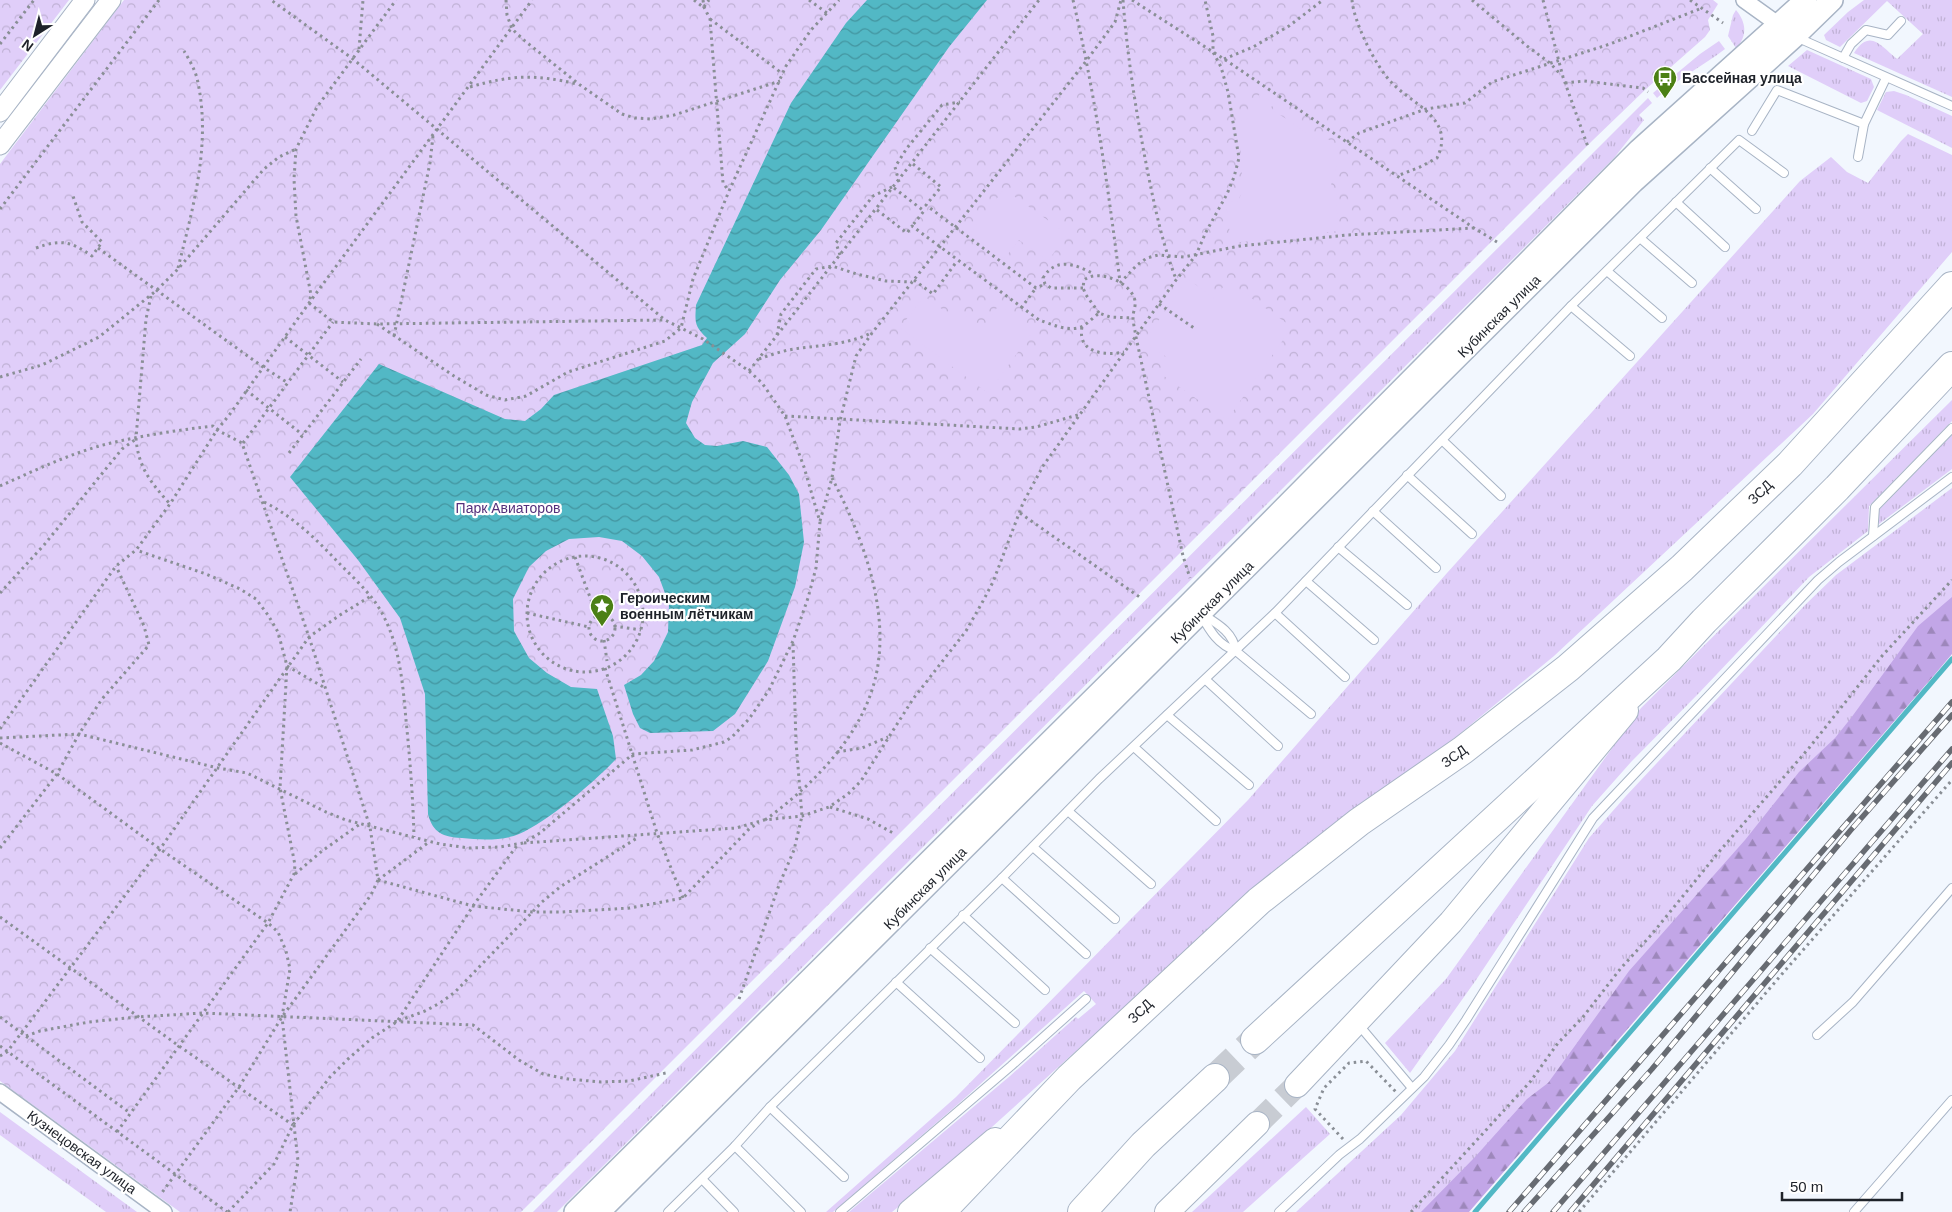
<svg xmlns="http://www.w3.org/2000/svg" width="1952" height="1212" font-family="Arial,sans-serif">
	<style>
		.grass { fill: url(#grass-tufts) }
		.forest { fill: url(#forest-firs) }
		.park { fill: url(#park-crowns) }
		.garden { fill: #e0cef9 }
		.water { fill: url(#water-waves) }
		.lines { fill: none; stroke-linecap: round; stroke-linejoin: round }
		.stream { stroke: #52b8c5; stroke-width: 5 }
		.primary-tunnel { stroke: #c8ccd3; stroke-width: 24; stroke-dasharray: 24 12; stroke-linecap: butt }
		.motorway-tunnel { stroke: #c8ccd3; stroke-width: 28; stroke-dasharray: 28 14; stroke-linecap: butt }
		.service-casing { stroke: #a8b4c5; stroke-width: 10 }
		.minor-casing { stroke: #a8b4c5; stroke-width: 18 }
		.tertiary-casing { stroke: #a8b4c5; stroke-width: 21 }
		.secondary-casing { stroke: #a8b4c5; stroke-width: 24 }
		.primary-casing { stroke: #a8b4c5; stroke-width: 26 }
		.motorway-casing { stroke: #a8b4c5; stroke-width: 30 }
		.path { stroke: #8a8f96; stroke-width: 3; stroke-dasharray: 2.5 4; stroke-linecap: butt }
		.service { stroke: #fff; stroke-width: 8 }
		.minor { stroke: #fff; stroke-width: 15 }
		.tertiary { stroke: #fff; stroke-width: 19 }
		.secondary { stroke: #fff; stroke-width: 21 }
		.primary { stroke: #fff; stroke-width: 24 }
		.motorway { stroke: #fff; stroke-width: 28 }
		.rail-casing { stroke: #676b72; stroke-width: 5.5 }
		.rail { stroke: #fff; stroke-width: 4; stroke-dasharray: 11; stroke-linecap: butt }
		.labels { text-anchor: middle; stroke-width: 4.5; stroke-linejoin: round; paint-order: stroke }
		.poi-label { font-size: 14px; font-weight: bold; fill: #1e2229; stroke: #fff; text-anchor: start }
		.street-label { font-size: 14px; fill: #1e2229; stroke: #fff }
		.park-label { font-size: 14px; fill: #55307b; stroke: #fff }
	</style>
	<defs>
		<pattern id="grass-tufts" width="24" height="20" patternUnits="userSpaceOnUse" patternTransform="scale(1.25)"><rect width="24" height="20" fill="#e0cef9"/><path d="M3 7l-1-3M5 7V3M7 7l1-3M15 17l-1-3M17 17v-4M19 17l1-3" fill="none" stroke="#c0b1d5"/></pattern>
		<pattern id="forest-firs" width="22" height="20" patternUnits="userSpaceOnUse" patternTransform="scale(1.25)"><rect width="22" height="20" fill="#c2a6e7"/><path d="M5 1l3.5 6h-7zM16 11l3.5 6h-7z" fill="#9d87bb"/></pattern>
		<pattern id="park-crowns" width="20" height="18" patternUnits="userSpaceOnUse" patternTransform="scale(1.25)"><rect width="20" height="18" fill="#e0cef9"/><path d="M2 6a3 3 0 1 1 6 0M12 15a3 3 0 1 1 6 0" fill="none" stroke="#c0b1d5"/></pattern>
		<pattern id="water-waves" width="16" height="10" patternUnits="userSpaceOnUse" patternTransform="scale(1.25)"><rect width="16" height="10" fill="#52b8c5"/><path d="M0 5q4-4 8 0t8 0" fill="none" stroke="#4395a0"/></pattern>
	</defs>
	<rect width="100%" height="100%" fill="#f2f7fe"/>
	<g class="grass">
		<path d="M1864,0H1952V97L1854,53C1870,28 1881,46 1897,59L1923,34L1887,1L1840,47L1826,40L1824,35L1848,12Z"/>
		<path d="M1736,10C1746,22 1748,36 1736,48L1728,36L1733,15Z"/>
		<path d="M1719,41L1725,49C1703,66 1678,78 1657,98L1653,93L1700,54Z"/>
		<polygon points="1807,50 1871,79 1874,87 1867,101 1861,103 1788,66"/>
		<polygon points="1894,91 1906,95 1952,116 1952,148 1877,110 1886,92"/>
		<polygon points="1648,98 1652,103 1639,115 1644,120 1614,158 557,1212 533,1212"/>
		<polygon points="1908,134 1952,155 1952,252 1813,414 1554,656 1451,741 1352,812 1253,891 951,1164 892,1212 849,1212 1010,1076 1076,1017 1078,1019 1096,1004 1084,991 957,1105 833,1212 826,1212 956,1097 1248,800 1447,573 1800,181 1831,157 1847,172 1868,183 1901,141"/>
		<polygon points="1952,400 1952,421 1869,506 1868,531 1809,577 1698,694 1631,762 1592,806 1476,980 1410,1073 1385,1043 1446,979 1641,708"/>
		<polygon points="1952,435 1952,469 1879,524 1879,510"/>
		<polygon points="1952,488 1952,650 1466,1212 1296,1212 1401,1115 1455,1051 1589,838 1626,796 1805,605 1836,575"/>
		<polygon points="1306,1107 1330,1134 1243,1212 1192,1212"/>
		<polygon points="0,1112 137,1212 106,1212 0,1135"/>
	</g>
	<polygon class="forest" points="1952,597 1952,654 1936,673 1469,1212 1421,1212 1475,1157 1527,1099 1548,1083 1629,971 1745,840 1799,772 1835,738 1851,718 1918,626"/>
	<g class="park">
		<polygon points="0,0 69,0 0,90"/>
		<polygon points="124,0 1713,0 1718,4 1708,20 1710,30 1705,37 1646,89 1593,140 521,1212 180,1212 0,1081 0,164"/>
	</g>
	<g class="garden">
		<path d="M1259,94L1275,104L1271,107L1273,111C1291,120 1305,135 1324,143L1328,139L1339,148L1336,156L1337,166L1331,185L1336,193L1338,231L1231,243L1226,202L1238,201L1244,188L1240,160L1241,148L1234,121C1250,123 1261,110 1259,94Z"/>
		<polygon points="1004,189 1067,234 1048,261 1019,240 1004,259 970,234"/>
		<polygon points="1188,279 1215,299 1227,281 1292,327 1227,420 1161,374 1171,360 1144,341"/>
		<polygon points="924,296 950,315 955,309 982,328 999,305 1034,330 988,393 900,328"/>
	</g>
	<path class="water" d="M867,0H987L949,47L821,230L780,280L745,334L713,363L692,402L686,423L695,438L705,445L717,446L743,441L767,447L789,475L799,494L804,542L795,587L768,661L735,714L713,731L650,733L640,728L633,714L624,685L641,675L654,661L668,632L669,604L659,577L642,556L622,541L599,537L569,539L546,551L529,567L513,599L514,631L529,658L547,673L571,687L597,689L613,736L616,759C593,783 549,821 519,834C502,841 480,840 462,838C443,837 433,833 428,814L425,694L400,618L358,560L290,477L379,364L505,419L525,421L541,409L554,395L702,345L707,338C694,326 695,322 696,305L791,103L846,23Z"/>
	<g class="lines">
		<polyline class="stream" points="1475,1212 1952,659"/>
		<polyline class="primary-tunnel" points="1257,1124 1297,1085"/>
		<polyline class="motorway-tunnel" points="1215,1078 1255,1040"/>
		<g class="service-casing">
			<g id="service">
				<polyline points="1796,37 1952,106"/>
				<polyline points="1843,58 1851,44 1866,30 1888,35 1901,21"/>
				<polyline points="1752,131 1777,90 1864,124 1886,78"/>
				<polyline points="1858,157 1864,124"/>
				<polyline points="1710,168 1756,209"/>
				<polyline points="1676,202 1725,247"/>
				<polyline points="1640,238 1692,283"/>
				<polyline points="1607,271 1662,318"/>
				<polyline points="1571,306 1630,356"/>
				<polyline points="1442,440 1501,496"/>
				<polyline points="1407,475 1472,534"/>
				<polyline points="1373,511 1436,568"/>
				<polyline points="1873,536 1875,507 1952,428"/>
				<polyline points="1338,547 1407,605"/>
				<polyline points="1306,581 1374,640"/>
				<polyline points="1275,613 1345,677"/>
				<path d="M1202,614C1218,624 1233,632 1236,651"/>
				<path d="M1201,615C1210,631 1218,645 1236,651L1311,714"/>
				<polyline points="1206,680 1278,746"/>
				<polyline points="1167,715 1249,785"/>
				<polyline points="1134,747 1216,821"/>
				<polyline points="1068,811 1151,884"/>
				<polyline points="1033,847 1115,919"/>
				<polyline points="1002,878 1086,954"/>
				<polyline points="963,915 1045,990"/>
				<polyline points="930,948 1015,1023"/>
				<polyline points="896,982 980,1058"/>
				<polyline points="1358,1024 1412,1088"/>
				<polyline points="1817,1035 1853,1002 1952,888"/>
				<polyline points="770,1107 844,1177"/>
				<polyline points="735,1146 801,1212"/>
				<polyline points="702,1179 734,1212"/>
				<polyline points="668,1212 735,1146 770,1107 1002,878 1099,779 1275,613 1571,306 1739,140 1784,173"/>
				<polyline points="840,1212 1011,1066 1086,999"/>
				<polyline points="1279,1212 1339,1155 1360,1139 1424,1077 1449,1045 1466,1020 1593,818 1818,580 1839,562 1952,477"/>
				<polyline points="1854,1212 1952,1100"/>
			</g>
		</g>
		<g class="minor-casing">
			<g id="minor">
				<polyline points="1744,0 1786,30"/>
				<polyline points="0,1092 164,1212"/>
			</g>
		</g>
		<g class="tertiary-casing">
			<g id="tertiary">
				<polyline points="0,112 85,0"/>
				<polyline points="0,145 111,0"/>
			</g>
		</g>
		<g class="secondary-casing">
			<g id="secondary">
				<polyline points="575,1212 1190,603 1639,150 1806,0"/>
				<polyline points="599,1212 1633,182 1795,36 1832,0"/>
			</g>
		</g>
		<g class="primary-casing">
			<g id="primary">
				<polyline points="1297,1085 1451,922 1626,711"/>
				<polyline points="910,1212 995,1140"/>
				<polyline points="1167,1212 1257,1124"/>
			</g>
		</g>
		<g class="motorway-casing">
			<g id="motorway">
				<polyline points="1255,1040 1669,659 1704,621 1837,488 1952,366"/>
				<polyline points="941,1212 1069,1078 1259,901 1359,822 1463,750 1568,668 1682,568 1790,464 1952,286"/>
				<polyline points="1082,1212 1143,1145 1215,1078"/>
			</g>
		</g>
		<g class="path">
			<polyline points="506,0 507,15 512,29 525,41 580,85 622,114 635,118 651,119 674,115 780,81"/>
			<polyline points="694,0 703,7"/>
			<polyline points="703,0 704,7 710,19 723,183 729,191"/>
			<polyline points="809,0 827,13"/>
			<path d="M1073,0C1095,93 1108,187 1120,282"/>
			<path d="M1123,0C1127,53 1135,105 1145,158C1153,199 1161,240 1176,279"/>
			<polyline points="1132,0 1224,59 1474,228 1497,242"/>
			<path d="M1352,0C1354,23 1376,67 1392,83C1413,105 1456,119 1437,158L1420,167L1397,176"/>
			<polyline points="1472,0 1527,46 1550,63 1561,75"/>
			<polyline points="1543,0 1563,77 1588,147"/>
			<polyline points="1690,0 1723,23"/>
			<polyline points="704,7 709,0"/>
			<polyline points="710,19 783,74"/>
			<polyline points="0,44 34,0"/>
			<polyline points="359,49 363,0"/>
			<polyline points="1224,59 1253,47 1289,26 1323,0"/>
			<polyline points="1565,83 1584,81 1643,88 1648,92"/>
			<path d="M470,87C511,75 535,74 577,84"/>
			<polyline points="1347,142 1359,133 1426,109 1465,103 1492,82 1610,44 1702,8"/>
			<polyline points="913,164 941,187 926,205 1036,288 1045,284"/>
			<polyline points="899,182 895,167 907,148 942,105 960,102"/>
			<polyline points="894,188 924,211 912,226"/>
			<polyline points="0,209 159,0"/>
			<path d="M877,210L907,233L912,226L1039,320C1051,324 1070,333 1083,326C1088,323 1094,317 1099,313L1110,317L1133,318"/>
			<path d="M36,248C61,239 70,241 92,256L102,242L82,222L73,196"/>
			<polyline points="98,248 263,367 288,383"/>
			<polyline points="840,255 836,243 873,196 894,186"/>
			<path d="M178,268C193,208 211,145 198,83C196,71 190,61 184,51"/>
			<polyline points="914,280 933,294 957,261"/>
			<polyline points="1120,283 1137,265 1147,258 1158,255 1184,257 1240,246 1348,235 1474,228"/>
			<path d="M1083,288H1051L1045,284L1043,278C1056,256 1077,265 1094,274"/>
			<path d="M151,296L146,319L136,438C138,467 151,483 170,504"/>
			<polyline points="310,299 311,295 296,216 294,179 296,149 317,107 396,0"/>
			<polyline points="309,303 333,322 377,324 665,320"/>
			<polyline points="1159,304 1194,328"/>
			<polyline points="1021,308 1036,288"/>
			<path d="M1099,313L1086,295L1083,288L1084,280C1099,268 1132,283 1135,301C1136,306 1133,312 1133,317C1133,323 1135,330 1136,337L1183,556L1190,578"/>
			<polyline points="377,324 454,376 486,395 505,400 526,396 568,372 665,341 681,328 693,279 729,191 786,66 811,30 839,0"/>
			<path d="M1082,327C1077,353 1105,356 1124,352"/>
			<polyline points="777,335 781,314 816,269 832,266 857,274 886,281 912,282"/>
			<polyline points="394,336 430,163 433,136"/>
			<polyline points="285,337 343,382"/>
			<path d="M759,359C770,355 782,351 794,349C820,345 847,345 871,333"/>
			<polyline points="749,371 1039,0"/>
			<polyline points="0,377 42,365 99,337 157,290 178,269 264,169 279,157 296,149"/>
			<polyline points="246,390 303,435"/>
			<polyline points="785,416 1020,429 1036,427 1081,414"/>
			<polyline points="243,443 333,322"/>
			<polyline points="289,453 361,359"/>
			<path d="M0,486C36,470 73,452 111,443C145,435 179,430 213,426L217,430L242,443L309,637L370,827L378,880L371,895L282,1017L239,1087L161,1194"/>
			<path d="M264,502C292,516 314,537 335,559C352,577 373,594 384,617C400,648 403,686 406,720C410,759 413,798 414,837"/>
			<polyline points="1020,513 1141,598"/>
			<polyline points="820,521 832,478 840,421 856,356 872,333 1087,60 1115,22 1121,0"/>
			<circle cx="585" cy="614" r="58"/>
			<polyline points="575,557 597,616"/>
			<polyline points="0,593 44,545 122,449 136,439"/>
			<polyline points="527,613 589,627"/>
			<circle cx="602" cy="628" r="13"/>
			<polyline points="614,626 641,630"/>
			<polyline points="604,640 607,661"/>
			<polyline points="287,666 325,688"/>
			<polyline points="605,668 657,833 683,898"/>
			<polyline points="0,729 116,566 136,550 170,504 217,430 230,414 309,303 532,0"/>
			<polyline points="0,738 79,734 218,768 247,773 326,812 346,820 440,844 469,848 500,847 523,843 540,833 633,754 692,750 724,742 732,737 749,719 769,690 793,641 808,598 816,568 820,522 804,467 785,416 762,383 749,371 703,339 665,320 353,59 271,0"/>
			<polyline points="0,743 57,774 160,849 268,923 278,932 286,951 290,969 282,1017 298,1161 290,1212"/>
			<polyline points="837,752 862,748 888,737"/>
			<polyline points="830,807 868,819 893,833"/>
			<path d="M765,820C809,788 855,743 872,690C895,620 864,540 832,478"/>
			<polyline points="524,843 736,828 764,820 802,816 829,807 848,794 861,781 913,699 966,631 983,601 993,582 1023,503 1043,466 1176,280 1196,255 1206,232 1227,194 1234,177 1239,158 1228,92 1221,67 1213,52 1213,36 1205,0"/>
			<polyline points="0,848 57,774 79,734 102,699 149,645 144,626 116,566"/>
			<polyline points="295,874 322,851 360,824"/>
			<polyline points="378,880 473,906 532,912 562,912 630,908 683,898 750,828 759,823"/>
			<polyline points="378,880 429,842"/>
			<polyline points="0,917 179,1046 293,1125"/>
			<polyline points="739,999 779,885 794,850 802,816 796,742 793,643"/>
			<polyline points="0,1017 130,1113"/>
			<polyline points="398,1020 473,906 518,844"/>
			<polyline points="26,1036 40,1031 89,1022 137,1017 203,1013 473,1025 519,1060 543,1074 568,1079 601,1082 629,1081 666,1073"/>
			<polyline points="0,1046 227,1212"/>
			<polyline points="0,1056 7,1052 160,849 309,637 340,615 371,596"/>
			<polyline points="117,1132 268,923 294,874 295,865 280,788 287,666 278,632 268,615 256,599 240,589 206,574 136,550"/>
			<polyline points="1343,1139 1315,1109 1324,1088 1349,1063 1366,1061 1396,1092"/>
			<polyline points="228,1212 274,1164 293,1125 330,1077 348,1059 372,1038 398,1021 425,1011 440,1003 455,992 542,902 560,887 637,838"/>
			<polyline points="1411,1212 1530,1082 1558,1043 1583,1017 1621,968 1652,934 1718,853 1809,748 1882,656 1952,580"/>
			<polyline points="1579,1212 1782,974 1952,780"/>
		</g>
		<use href="#service" class="service"/>
		<use href="#minor" class="minor"/>
		<use href="#tertiary" class="tertiary"/>
		<use href="#secondary" class="secondary"/>
		<use href="#primary" class="primary"/>
		<use href="#motorway" class="motorway"/>
		<g class="rail-casing">
			<g id="rail">
				<polyline points="1509,1212 1952,702"/>
				<polyline points="1524,1212 1652,1069 1850,831 1952,715"/>
				<polyline points="1553,1212 1952,749"/>
				<polyline points="1570,1212 1952,763"/>
			</g>
		</g>
		<use href="#rail" class="rail"/>
	</g>
	<defs>
		<g id="bus-pin" transform="scale(1.25)"><path d="M0 17L-7.5 6A9.5 9.5 0 1 1 7.5 6Z" fill="#4b8015" stroke="#fff"/><path d="M-5-6H5V4H4V6H2V4H-2V6H-4V4H-5ZM-3.5-4V0h7V-4ZM-3.5 1.2v1.5H-2V1.2ZM2 1.2v1.5H3.5V1.2Z" fill="#fff"/></g>
		<g id="sight-pin" transform="scale(1.25)"><path d="M0 17L-7.5 6A9.5 9.5 0 1 1 7.5 6Z" fill="#4b8015" stroke="#fff"/><path d="M0-6L1.8-2.2L6-1.7L2.9 1.2L3.7 5.4L0 3.3L-3.7 5.4L-2.9 1.2L-6-1.7L-1.8-2.2Z" fill="#fff"/></g>
	</defs>
	<g fill-rule="evenodd">
		<use href="#bus-pin" x="1665" y="78"/>
		<use href="#sight-pin" x="602" y="606"/>
	</g>
	<g class="labels">
		<g class="poi-label">
			<text x="1682" y="83">Бассейная улица</text>
			<text x="620" y="603">Героическим<tspan x="620" dy="16">военным лётчикам</tspan></text>
		</g>
		<g class="street-label">
			<text transform="translate(1499 316) rotate(-45)" y="5">Кубинская улица</text>
			<text transform="translate(1760 492) rotate(-44)" y="5">ЗСД</text>
			<text transform="translate(1212 602) rotate(-45)" y="5">Кубинская улица</text>
			<text transform="translate(1454 756) rotate(-36)" y="5">ЗСД</text>
			<text transform="translate(925 888) rotate(-45)" y="5">Кубинская улица</text>
			<text transform="translate(1140 1011) rotate(-44)" y="5">ЗСД</text>
			<text transform="translate(82 1152) rotate(36)" y="5">Кузнецовская улица</text>
		</g>
		<g class="park-label">
			<text x="508" y="513">Парк Авиаторов</text>
		</g>
	</g>
	<g transform="translate(35 35) rotate(216)" stroke="#ffffff" stroke-width="4" paint-order="stroke">
	<path d="M0-4L9 19L0 12L-9 19Z" fill="#1e2229"/>
	<text y="-8" font-size="14" font-weight="bold" text-anchor="middle" fill="#1e2229">N</text>
	</g>
	<path d="M1782 1192v8h120v-8" fill="none" stroke="#1e2229" stroke-width="2.5"/>
	<text x="1790" y="1192" font-size="15" fill="#1e2229" stroke="#ffffff" stroke-width="4" paint-order="stroke">50 m</text>
</svg>
